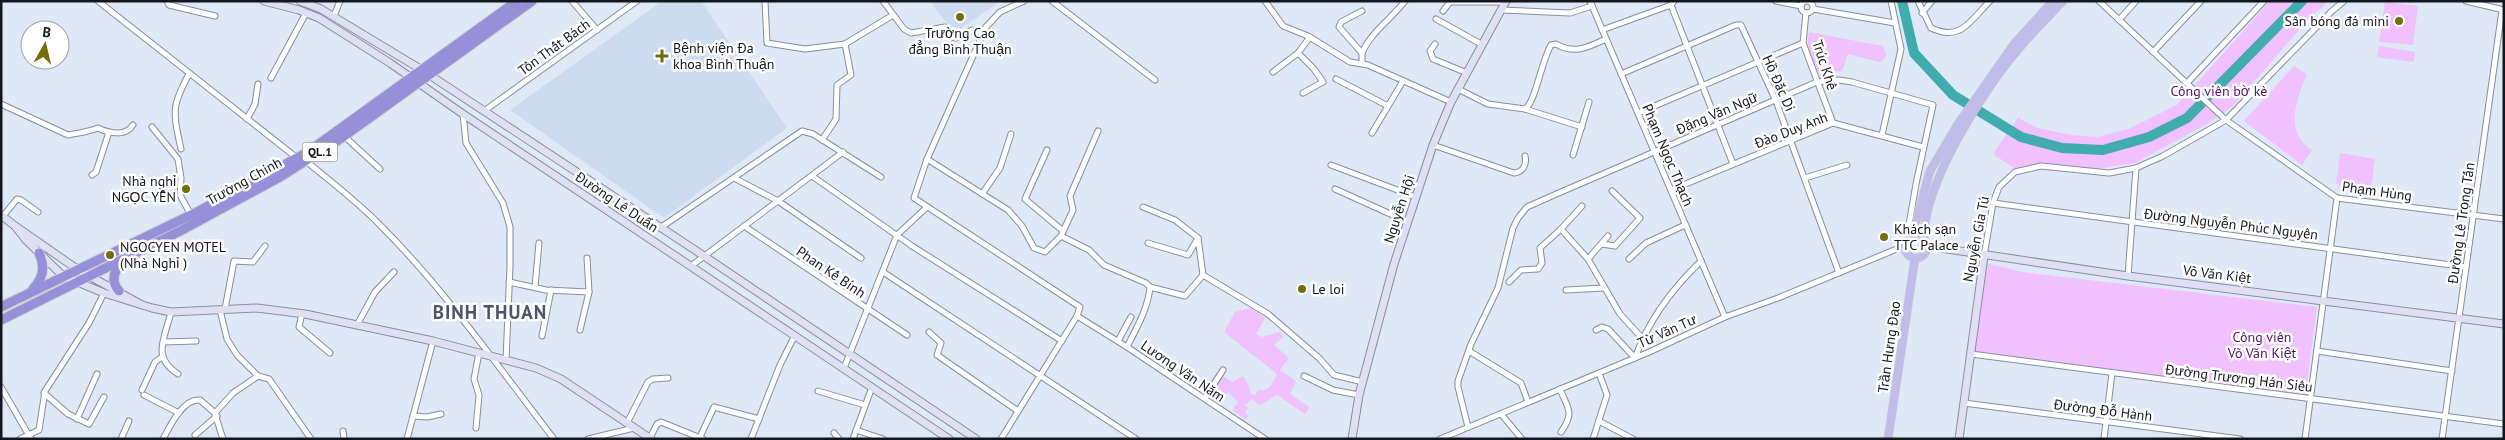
<svg xmlns="http://www.w3.org/2000/svg" width="2505" height="440" font-family="'PT Sans',sans-serif">
	<style>
		.built { fill: #cddbf0 }
		.green { fill: #f0c0ff }
		.lines { fill: none; stroke-linecap: round; stroke-linejoin: round }
		.river { stroke: #40acae; stroke-width: 10 }
		.street-casing { stroke: #858f9c; stroke-width: 7 }
		.secondary-casing { stroke: #858f9c; stroke-width: 9 }
		.primary-casing { stroke: #cbcccd; stroke-width: 9 }
		.highway-casing { stroke: #cbcccd; stroke-width: 11 }
		.street { stroke: #fff; stroke-width: 5 }
		.secondary { stroke: #e0def4; stroke-width: 7 }
		.primary { stroke: #c1bce8; stroke-width: 8 }
		.highway { stroke: #9790d9; stroke-width: 9 }
		.poi-dot { fill: #736d0c; stroke: #fff; stroke-width: 2 }
		.labels { text-anchor: middle; stroke-width: 5; stroke-linejoin: round; paint-order: stroke }
		.shield { fill: #fff; stroke: #5a5c60; stroke-width: 1 }
		.shield-label { font-size: 12px; font-weight: bold; fill: #13161c }
		.poi-label { font-size: 14px; fill: #13161c; stroke: #fff; text-anchor: start }
		.street-label { font-size: 14px; fill: #13161c; stroke: #fff }
		.park-label { font-size: 14px; fill: #5a126c; stroke: #fff }
		.district-label { font-size: 19px; font-weight: bold; letter-spacing: 1px; fill: #4d5663; stroke: #fff }
	</style>
	<rect width="100%" height="100%" fill="#dee8f7"/>
	<g class="built">
		<polygon points="662,1 701,1 787,128 664,218 510,110"/>
		<polygon points="930,1 1001,1 954,33"/>
	</g>
	<g class="green">
		<polygon points="2270,1 2328,1 2306,22 2232,107 2207,124 2135,163 2083,171 2036,164 2017,170 1993,154 2018,118 2037,128 2071,135 2097,137 2129,129 2177,105"/>
		<polygon points="2385,2 2418,6 2413,45 2379,42"/>
		<polygon points="1809,32 1883,46 1886,54 1884,59 1879,62 1848,54 1842,71 1816,72 1807,48"/>
		<polygon points="2379,46 2415,52 2414,62 2377,57"/>
		<path d="M2294,66L2307,75C2296,98 2284,134 2312,150L2302,165L2244,121Z"/>
		<polygon points="2340,153 2375,159 2371,189 2336,184"/>
		<polygon points="1986,263 2022,272 2317,307 2305,397 1974,353"/>
		<polygon points="1251,308 1265,318 1256,334 1262,337 1280,332 1284,336 1274,345 1289,358 1280,370 1296,381 1290,394 1309,407 1305,414 1277,395 1260,405 1251,399 1245,406 1249,408 1245,412 1248,416 1245,419 1232,410 1238,402 1228,392 1212,401 1204,395 1208,382 1218,373 1232,382 1243,376 1249,386 1250,393 1255,395 1259,389 1263,391 1270,387 1277,374 1224,332 1235,312"/>
	</g>
	<g class="lines">
		<polyline class="river" points="1902,1 1914,53 1953,95 2021,137 2062,148 2103,150 2149,137 2187,118 2302,1"/>
		<g class="street-casing">
			<g id="street">
				<polyline points="98,1 297,158"/>
				<polyline points="167,1 169,5 215,16"/>
				<polyline points="572,1 597,30"/>
				<polyline points="765,1 767,43 805,49 845,44 893,15"/>
				<polyline points="883,1 904,29 911,33 945,27 952,37 956,38 972,30 983,32"/>
				<polyline points="1052,1 1155,80"/>
				<polyline points="1265,1 1283,26 1308,36 1350,62 1368,65 1451,102"/>
				<polyline points="1590,1 1725,317"/>
				<polyline points="1776,1 1801,6"/>
				<path d="M1918,1L1931,28C1961,42 1970,21 1990,1"/>
				<polyline points="2099,1 2226,120 2337,198 2504,219"/>
				<polyline points="2466,1 2504,10"/>
				<circle cx="1807" cy="7" r="6"/>
				<polyline points="1671,5 1733,164"/>
				<polyline points="1813,9 1895,23"/>
				<polyline points="1501,10 1570,13 1592,6"/>
				<polyline points="1443,11 1450,2 1505,2"/>
				<polyline points="1806,13 1803,43 1833,123"/>
				<polyline points="1922,13 1932,1"/>
				<polyline points="334,16 340,1"/>
				<polyline points="1436,19 1481,44"/>
				<polyline points="2119,20 2136,1"/>
				<polyline points="1602,30 1671,5 1674,1"/>
				<polyline points="1435,44 1430,51 1433,59 1467,73"/>
				<polyline points="2153,52 2201,1"/>
				<polyline points="1298,53 1314,69 1323,82 1303,93"/>
				<path d="M1362,53C1371,32 1391,19 1405,1"/>
				<polyline points="1362,63 1362,53 1339,27 1341,22 1362,11"/>
				<polyline points="1273,72 1298,53 1310,37"/>
				<polyline points="1621,74 1736,25 1741,25 1776,101 1839,273"/>
				<polyline points="271,78 306,13"/>
				<polyline points="1336,79 1388,106"/>
				<polyline points="2187,83 2264,1"/>
				<path d="M1458,89L1488,104L1525,109C1536,101 1541,62 1551,45L1556,44C1575,55 1588,47 1606,39"/>
				<path d="M1,104L68,135C78,133 88,132 98,128C108,133 126,137 133,125"/>
				<polyline points="1525,109 1582,127"/>
				<polyline points="484,111 637,1"/>
				<polyline points="1638,113 1803,43"/>
				<polyline points="463,114 466,143 503,203 510,227 510,266 506,360"/>
				<polyline points="247,119 255,104 258,84"/>
				<polyline points="152,127 178,159 181,178 180,195 191,215"/>
				<polyline points="1372,133 1403,81"/>
				<polyline points="1882,135 1901,49 1891,1"/>
				<polyline points="344,136 380,169"/>
				<polyline points="822,140 836,119 837,85 851,75 845,44"/>
				<path d="M1433,145L1514,173C1523,172 1527,165 1525,156"/>
				<path d="M181,149C173,112 171,107 189,74"/>
				<polyline points="1047,150 1025,199 1063,231"/>
				<polyline points="1573,155 1589,102"/>
				<path d="M927,159L1008,210L1022,226L1034,248L1045,252L1061,236L1089,250L1104,265L1146,283L1150,287C1148,309 1136,329 1127,347L1265,439"/>
				<path d="M306,161C331,182 358,202 381,226C446,291 498,367 554,439"/>
				<polyline points="1331,165 1416,197"/>
				<polyline points="92,175 96,172 109,132"/>
				<polyline points="812,176 912,246 1062,341"/>
				<polyline points="734,178 778,201 861,258"/>
				<polyline points="1805,178 1847,165"/>
				<polyline points="1335,189 1408,222"/>
				<polyline points="1671,190 1833,123 1923,147"/>
				<polyline points="982,194 1000,168 1011,134"/>
				<polyline points="1993,203 2466,267"/>
				<polyline points="1582,206 1561,229 1588,259 1620,314 1642,338"/>
				<polyline points="1143,207 1175,220 1198,238 1203,275 1268,314 1319,358 1334,375 1363,382"/>
				<polyline points="3,216 17,199 21,200 38,212"/>
				<polyline points="744,226 907,335"/>
				<polyline points="660,228 802,131 813,134 881,177"/>
				<polyline points="1061,236 1073,210 1070,196 1098,131"/>
				<polyline points="1148,243 1188,255 1198,238"/>
				<polyline points="1602,244 1615,246 1640,218 1612,191"/>
				<polyline points="1984,256 1993,203 1999,187 2015,172 2041,166 2109,173 2136,168 2163,156 2226,120 2332,11 2344,1"/>
				<polyline points="1588,259 1608,236"/>
				<polyline points="1629,259 1646,243 1685,225"/>
				<polyline points="691,266 843,152"/>
				<polyline points="883,272 1136,439"/>
				<polyline points="2128,276 2136,168"/>
				<polyline points="509,282 546,290 589,292"/>
				<polyline points="1509,282 1521,270 1538,269 1542,263 1540,248 1561,229"/>
				<polyline points="535,287 539,243"/>
				<polyline points="1150,287 1185,296 1203,275"/>
				<polyline points="1566,290 1604,288"/>
				<polyline points="225,309 234,261 253,262 265,246"/>
				<polyline points="220,310 227,339 237,355 258,376 269,379 311,439"/>
				<path d="M171,312C165,338 151,357 178,374"/>
				<polyline points="302,313 299,327 330,353"/>
				<polyline points="1077,316 1127,347"/>
				<polyline points="357,325 375,292 394,272"/>
				<polyline points="580,330 589,292 587,258"/>
				<path d="M1596,330L1602,327L1608,329L1635,358C1648,321 1673,288 1701,261"/>
				<polyline points="929,332 941,343 937,355 1018,411"/>
				<polyline points="542,336 551,290"/>
				<polyline points="1118,341 1131,317"/>
				<polyline points="164,342 196,341"/>
				<polyline points="1469,351 1521,383 1528,402"/>
				<polyline points="2317,351 2452,371"/>
				<polyline points="1971,354 2504,424"/>
				<polyline points="844,368 897,235 927,207"/>
				<polyline points="1304,376 1333,390 1359,395"/>
				<polyline points="1,387 31,439"/>
				<path d="M1560,389C1568,409 1575,412 1561,432"/>
				<polyline points="142,390 155,362 162,357"/>
				<polyline points="818,391 865,405"/>
				<polyline points="44,393 68,414 89,424 104,397"/>
				<polyline points="144,395 179,413"/>
				<polyline points="1205,398 1223,370"/>
				<polyline points="1964,403 2240,439"/>
				<polyline points="215,414 223,439"/>
				<polyline points="1501,414 1522,439"/>
				<polyline points="413,416 427,417 441,414"/>
				<polyline points="77,419 97,374"/>
				<polyline points="1599,421 1633,439"/>
				<polyline points="627,423 648,382 653,379 668,378"/>
				<polyline points="1468,427 1458,387 1458,381 1471,344 1498,288 1513,228 1518,218 1527,207 1561,192 1817,82 1839,80 1852,82 1933,105 1916,184 1909,225 1911,233"/>
				<polyline points="476,428 479,395 474,379 479,353"/>
				<polyline points="856,430 883,439"/>
				<polyline points="343,431 344,439"/>
				<polyline points="834,433 839,439"/>
				<polyline points="195,435 217,416"/>
				<polyline points="650,438 657,424 661,422 703,439"/>
				<polyline points="20,439 39,430 45,391 89,323 104,293"/>
				<polyline points="121,439 129,421"/>
				<path d="M163,439C170,426 183,398 200,400L215,413L233,393L258,376"/>
				<polyline points="407,439 433,341"/>
				<polyline points="588,439 634,428"/>
				<polyline points="699,439 714,407 759,419"/>
				<polyline points="751,439 780,365 795,335"/>
				<polyline points="853,439 872,387"/>
				<polyline points="1001,439 1077,316 1080,307 914,198 927,159 986,27 1000,12 1024,1"/>
				<polyline points="1440,439 1647,353 1725,317 1778,298 1904,246"/>
				<polyline points="1593,439 1607,395 1599,373"/>
				<polyline points="2104,439 2112,373"/>
				<polyline points="2305,439 2337,198"/>
				<polyline points="2442,439 2502,10"/>
			</g>
		</g>
		<g class="secondary-casing">
			<g id="secondary">
				<polyline points="264,1 299,10 319,18 390,63 463,114 949,439"/>
				<polyline points="300,1 321,9 422,70 704,256 976,439"/>
				<polyline points="1,215 15,226"/>
				<polyline points="1927,246 2128,276 2504,324"/>
				<polyline points="142,305 77,269 15,226 26,240 63,276 104,293 152,308 171,312 257,308 305,314 433,341 536,368 561,379 651,439"/>
				<polyline points="1352,439 1359,395 1394,264 1433,145 1451,102 1506,1"/>
				<polyline points="1959,439 1984,256"/>
			</g>
		</g>
		<g class="primary-casing">
			<g id="primary">
				<circle cx="1916" cy="247" r="11"/>
				<polyline points="1912,236 1930,171 1958,124 2014,44 2053,1"/>
				<path d="M1924,239C1923,184 1984,88 2021,46C2034,31 2049,16 2063,1"/>
				<polyline points="1888,439 1915,258"/>
			</g>
		</g>
		<g class="highway-casing">
			<g id="highway">
				<path d="M33,289C43,278 46,267 39,253"/>
				<path d="M119,291C110,281 114,269 124,261"/>
				<polyline points="1,307 197,212 308,152 517,1"/>
				<polyline points="1,320 182,230 280,177 340,139 532,1"/>
			</g>
		</g>
		<use href="#street" class="street"/>
		<use href="#secondary" class="secondary"/>
		<use href="#primary" class="primary"/>
		<use href="#highway" class="highway"/>
	</g>
	<g class="poi-dot">
		<circle cx="960" cy="17" r="5"/>
		<circle cx="2399" cy="21" r="5"/>
		<path d="M659.5 48.5h5v5h5v5h-5v5h-5v-5h-5v-5h5z"/>
		<circle cx="186" cy="189" r="5"/>
		<circle cx="1884" cy="237" r="5"/>
		<circle cx="110" cy="255" r="5"/>
		<circle cx="1302" cy="289" r="5"/>
	</g>
	<g class="labels">
		<rect class="shield" x="302.5" y="142.5" width="35" height="19" rx="4"/>
		<g class="shield-label">
			<text x="320" y="156">QL.1</text>
		</g>
		<g class="poi-label">
			<text x="2389" y="26" text-anchor="end">Sân bóng đá mini</text>
			<text x="960" y="38" text-anchor="middle">Trường Cao<tspan x="960" dy="16">đẳng Bình Thuận</tspan></text>
			<text x="673" y="53">Bệnh viện Đa<tspan x="673" dy="16">khoa Bình Thuận</tspan></text>
			<text x="176" y="186" text-anchor="end">Nhà nghỉ<tspan x="176" dy="16">NGỌC YẾN</tspan></text>
			<text x="1894" y="234">Khách sạn<tspan x="1894" dy="16">TTC Palace</tspan></text>
			<text x="120" y="252">NGOCYEN MOTEL<tspan x="120" dy="16">(Nhà Nghỉ )</tspan></text>
			<text x="1312" y="294">Le loi</text>
		</g>
		<g class="street-label">
			<text transform="translate(554 47) rotate(-36)" y="5">Tôn Thất Bách</text>
			<text transform="translate(1825 65) rotate(72)" y="5">Trúc Khê</text>
			<text transform="translate(1779 83) rotate(66)" y="5">Hồ Đắc Di</text>
			<text transform="translate(1717 113) rotate(-23)" y="5">Đặng Văn Ngữ</text>
			<text transform="translate(1791 130) rotate(-21)" y="5">Đào Duy Anh</text>
			<text transform="translate(1668 155) rotate(67)" y="5">Phạm Ngọc Thạch</text>
			<text transform="translate(244 181) rotate(-29)" y="5">Trường Chinh</text>
			<text transform="translate(2377 191) rotate(8)" y="5">Phạm Hùng</text>
			<text transform="translate(617 202) rotate(34)" y="5">Đường Lê Duẩn</text>
			<text transform="translate(1399 209) rotate(-72)" y="5">Nguyễn Hội</text>
			<text transform="translate(2461 223) rotate(-82)" y="5">Đường Lê Trọng Tấn</text>
			<text transform="translate(2231 224) rotate(7)" y="5">Đường Nguyễn Phúc Nguyên</text>
			<text transform="translate(1976 239) rotate(-79)" y="5">Nguyễn Gia Tú</text>
			<text transform="translate(831 272) rotate(34)" y="5">Phan Kế Bính</text>
			<text transform="translate(2217 274) rotate(7)" y="5">Võ Văn Kiệt</text>
			<text transform="translate(1667 331) rotate(-24)" y="5">Từ Văn Tư</text>
			<text transform="translate(1889 347) rotate(-82)" y="5">Trần Hưng Đạo</text>
			<text transform="translate(1183 371) rotate(34)" y="5">Lương Văn Năm</text>
			<text transform="translate(2239 378) rotate(7)" y="5">Đường Trương Hán Siêu</text>
			<text transform="translate(2103 410) rotate(7)" y="5">Đường Đỗ Hành</text>
		</g>
		<g class="park-label">
			<text x="2219" y="96">Công viên bờ kè</text>
			<text x="2262" y="342">Công viên<tspan x="2262" dy="16">Võ Văn Kiệt</tspan></text>
		</g>
		<g class="district-label">
			<text x="490" y="319">BINH THUAN</text>
		</g>
	</g>
	<rect width="2505" height="440" fill="none" stroke="#13161c" stroke-width="5"/>
	<g transform="translate(45 45) rotate(8)"><circle r="24" fill="#ffffff" stroke="#a1a2a4"/>
	<path d="M0-4L9 19L0 12L-9 19Z" fill="#736d0c"/>
	<text y="-8" font-size="14" font-weight="bold" text-anchor="middle" fill="#13161c">B</text>
	</g>
</svg>
